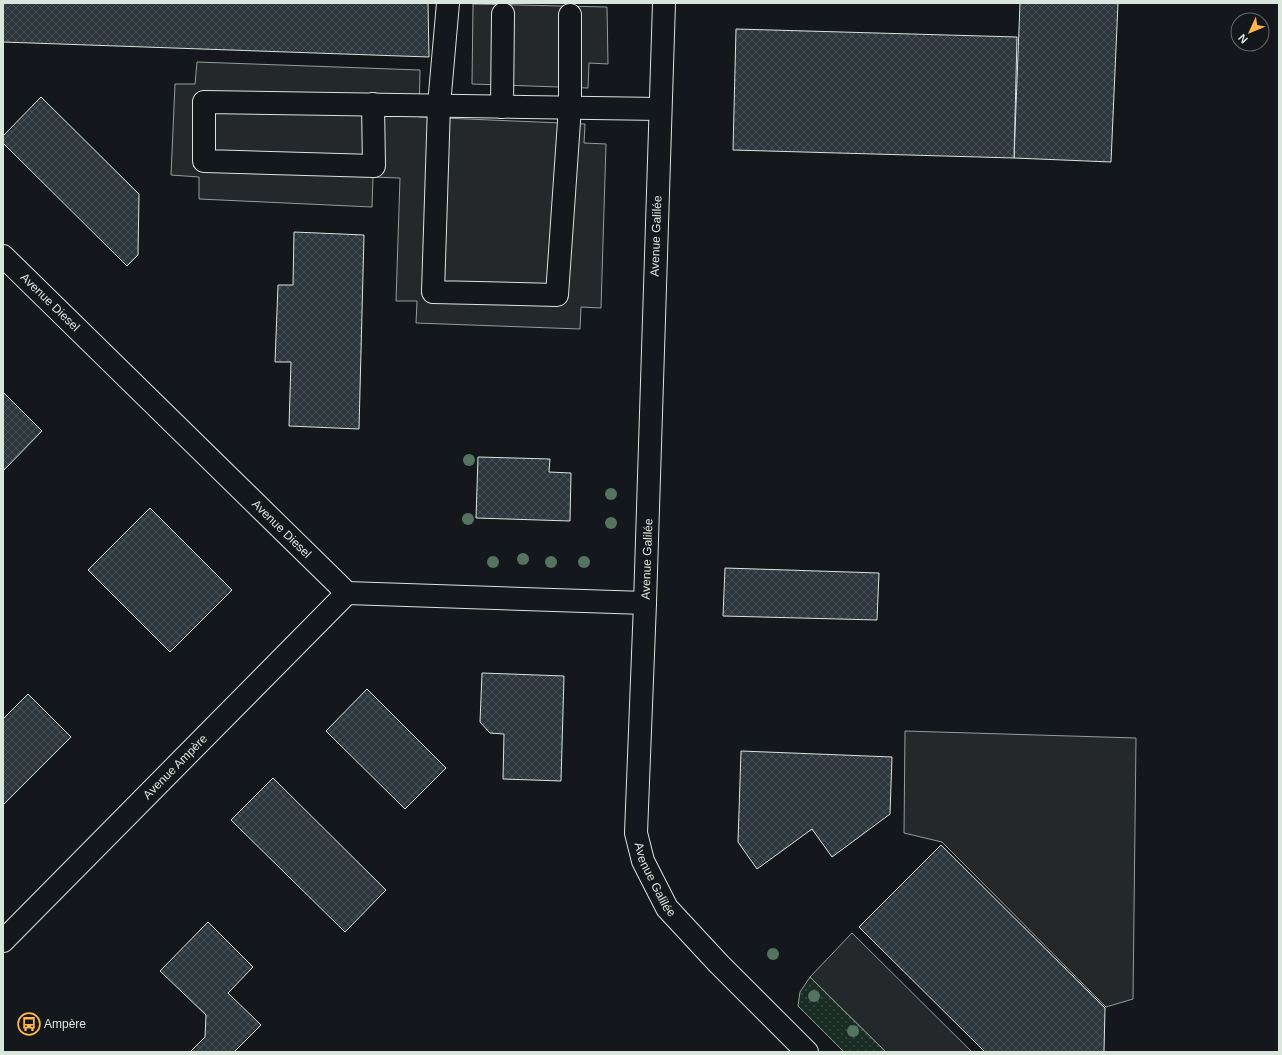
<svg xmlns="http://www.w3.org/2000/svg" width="1282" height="1055" font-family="Arial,sans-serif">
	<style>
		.grass { fill: url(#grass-dots); stroke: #939e99 }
		.parking { fill: #24282b; stroke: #939e99 }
		.building { fill: url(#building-cross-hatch); stroke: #d8e6dc }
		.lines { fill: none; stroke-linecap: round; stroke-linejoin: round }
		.minor-casing { stroke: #d8e6dc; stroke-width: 24 }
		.minor { stroke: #14181c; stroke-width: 22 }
		.tree { fill: #55745f }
		.labels { text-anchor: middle; stroke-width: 3; stroke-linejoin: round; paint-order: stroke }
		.street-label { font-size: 12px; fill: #d8e6dc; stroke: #14181c }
		.poi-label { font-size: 12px; fill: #d8e6dc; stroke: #14181c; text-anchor: start }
	</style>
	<defs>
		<pattern id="grass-dots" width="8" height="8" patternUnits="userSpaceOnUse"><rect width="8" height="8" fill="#1a2d24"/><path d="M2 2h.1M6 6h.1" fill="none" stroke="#3b4b43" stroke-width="1.8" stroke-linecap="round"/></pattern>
		<pattern id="building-cross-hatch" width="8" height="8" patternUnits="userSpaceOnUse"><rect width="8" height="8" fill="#2c363c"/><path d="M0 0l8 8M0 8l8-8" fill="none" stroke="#4a5358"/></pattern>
	</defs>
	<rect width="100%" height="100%" fill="#14181c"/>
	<polygon class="grass" points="810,977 886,1052 844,1052 798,1006 800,992"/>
	<g class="parking">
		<polygon points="473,4 607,7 608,64 589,63 588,88 472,84"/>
		<polygon points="197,62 420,70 419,117 585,124 584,143 606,144 601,308 581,307 580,329 416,323 417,301 396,301 400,178 373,177 372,207 199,199 199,177 171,175 175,84 195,84"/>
		<polygon points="905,731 1136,738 1133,999 1106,1007 942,842 904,833"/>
		<polygon points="852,933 972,1052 886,1052 810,977"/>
	</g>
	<g class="building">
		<polygon points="3,3 428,3 429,57 3,42"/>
		<polygon points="1020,3 1118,3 1111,162 1014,158"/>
		<polygon points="736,29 1017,37 1014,158 733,150"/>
		<polygon points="41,97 139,194 138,255 127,266 3,143 3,136"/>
		<polygon points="294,232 364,235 359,429 289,426 291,362 275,362 278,285 293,285"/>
		<polygon points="3,392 42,431 3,471"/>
		<polygon points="478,457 550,459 549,472 571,473 570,521 476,518"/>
		<polygon points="150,508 232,590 170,652 88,570"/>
		<polygon points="725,568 879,573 877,620 723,616"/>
		<polygon points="482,673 564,676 561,781 503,779 504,734 490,733 480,722"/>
		<polygon points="367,689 446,768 405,809 326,731"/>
		<polygon points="28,694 71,737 3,805 3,719"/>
		<polygon points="741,751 892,757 890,814 832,857 812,829 757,869 738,842"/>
		<polygon points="273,778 386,890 345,932 231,820"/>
		<polygon points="941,845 1105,1008 1104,1052 985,1052 859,927"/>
		<polygon points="208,922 253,967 228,993 261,1025 234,1052 190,1052 205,1037 206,1015 160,971"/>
	</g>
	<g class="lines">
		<g class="minor-casing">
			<g id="minor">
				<polyline points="448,3 439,105 433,292 557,295 570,107 570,15"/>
				<path id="s1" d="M664,3L645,603L636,833L643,861L667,908L719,964L807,1052"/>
				<polyline points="373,104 374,166 204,161 204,102 660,109"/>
				<polyline points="502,107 503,14"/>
				<path id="s2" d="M3,256L347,593L645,603"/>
				<path id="s3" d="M3,941L347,593"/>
			</g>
		</g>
		<use href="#minor" class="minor"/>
	</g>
	<g class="tree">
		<circle cx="469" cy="460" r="6"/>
		<circle cx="611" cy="494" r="6"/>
		<circle cx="468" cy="519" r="6"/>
		<circle cx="611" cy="523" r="6"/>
		<circle cx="523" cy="559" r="6"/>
		<circle cx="493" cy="562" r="6"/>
		<circle cx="551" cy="562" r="6"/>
		<circle cx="584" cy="562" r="6"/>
		<circle cx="773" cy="954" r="6"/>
		<circle cx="814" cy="996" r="6"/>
		<circle cx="853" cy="1031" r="6"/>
	</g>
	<defs>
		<g id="bus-ring" transform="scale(1.15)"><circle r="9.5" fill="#14181c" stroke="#ffb74d" stroke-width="1.5"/><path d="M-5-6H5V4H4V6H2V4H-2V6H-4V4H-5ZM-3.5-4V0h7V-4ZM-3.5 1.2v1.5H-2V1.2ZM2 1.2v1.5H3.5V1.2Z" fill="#ffb74d"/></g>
	</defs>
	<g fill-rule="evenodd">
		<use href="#bus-ring" x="29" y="1024"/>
	</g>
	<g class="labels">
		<g class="street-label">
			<text transform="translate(656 236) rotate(-88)" y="4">Avenue Galilée</text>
			<text dy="4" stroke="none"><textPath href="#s2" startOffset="66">Avenue Diesel</textPath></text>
			<text dy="4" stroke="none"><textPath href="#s2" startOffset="390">Avenue Diesel</textPath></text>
			<text transform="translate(647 559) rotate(-88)" y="4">Avenue Galilée</text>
			<text dy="4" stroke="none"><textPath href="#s3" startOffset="245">Avenue Ampère</textPath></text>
			<text dy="4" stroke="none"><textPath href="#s1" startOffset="881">Avenue Galilée</textPath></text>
		</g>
		<g class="poi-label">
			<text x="44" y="1028">Ampère</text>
		</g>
	</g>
	<rect width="1282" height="1055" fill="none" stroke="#d8e6dc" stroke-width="8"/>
	<g transform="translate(1250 32) rotate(226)"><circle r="19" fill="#14181c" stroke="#626a69"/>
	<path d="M0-3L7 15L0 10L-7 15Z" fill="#ffb74d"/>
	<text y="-6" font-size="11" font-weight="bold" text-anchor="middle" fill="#d8e6dc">N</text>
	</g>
</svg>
